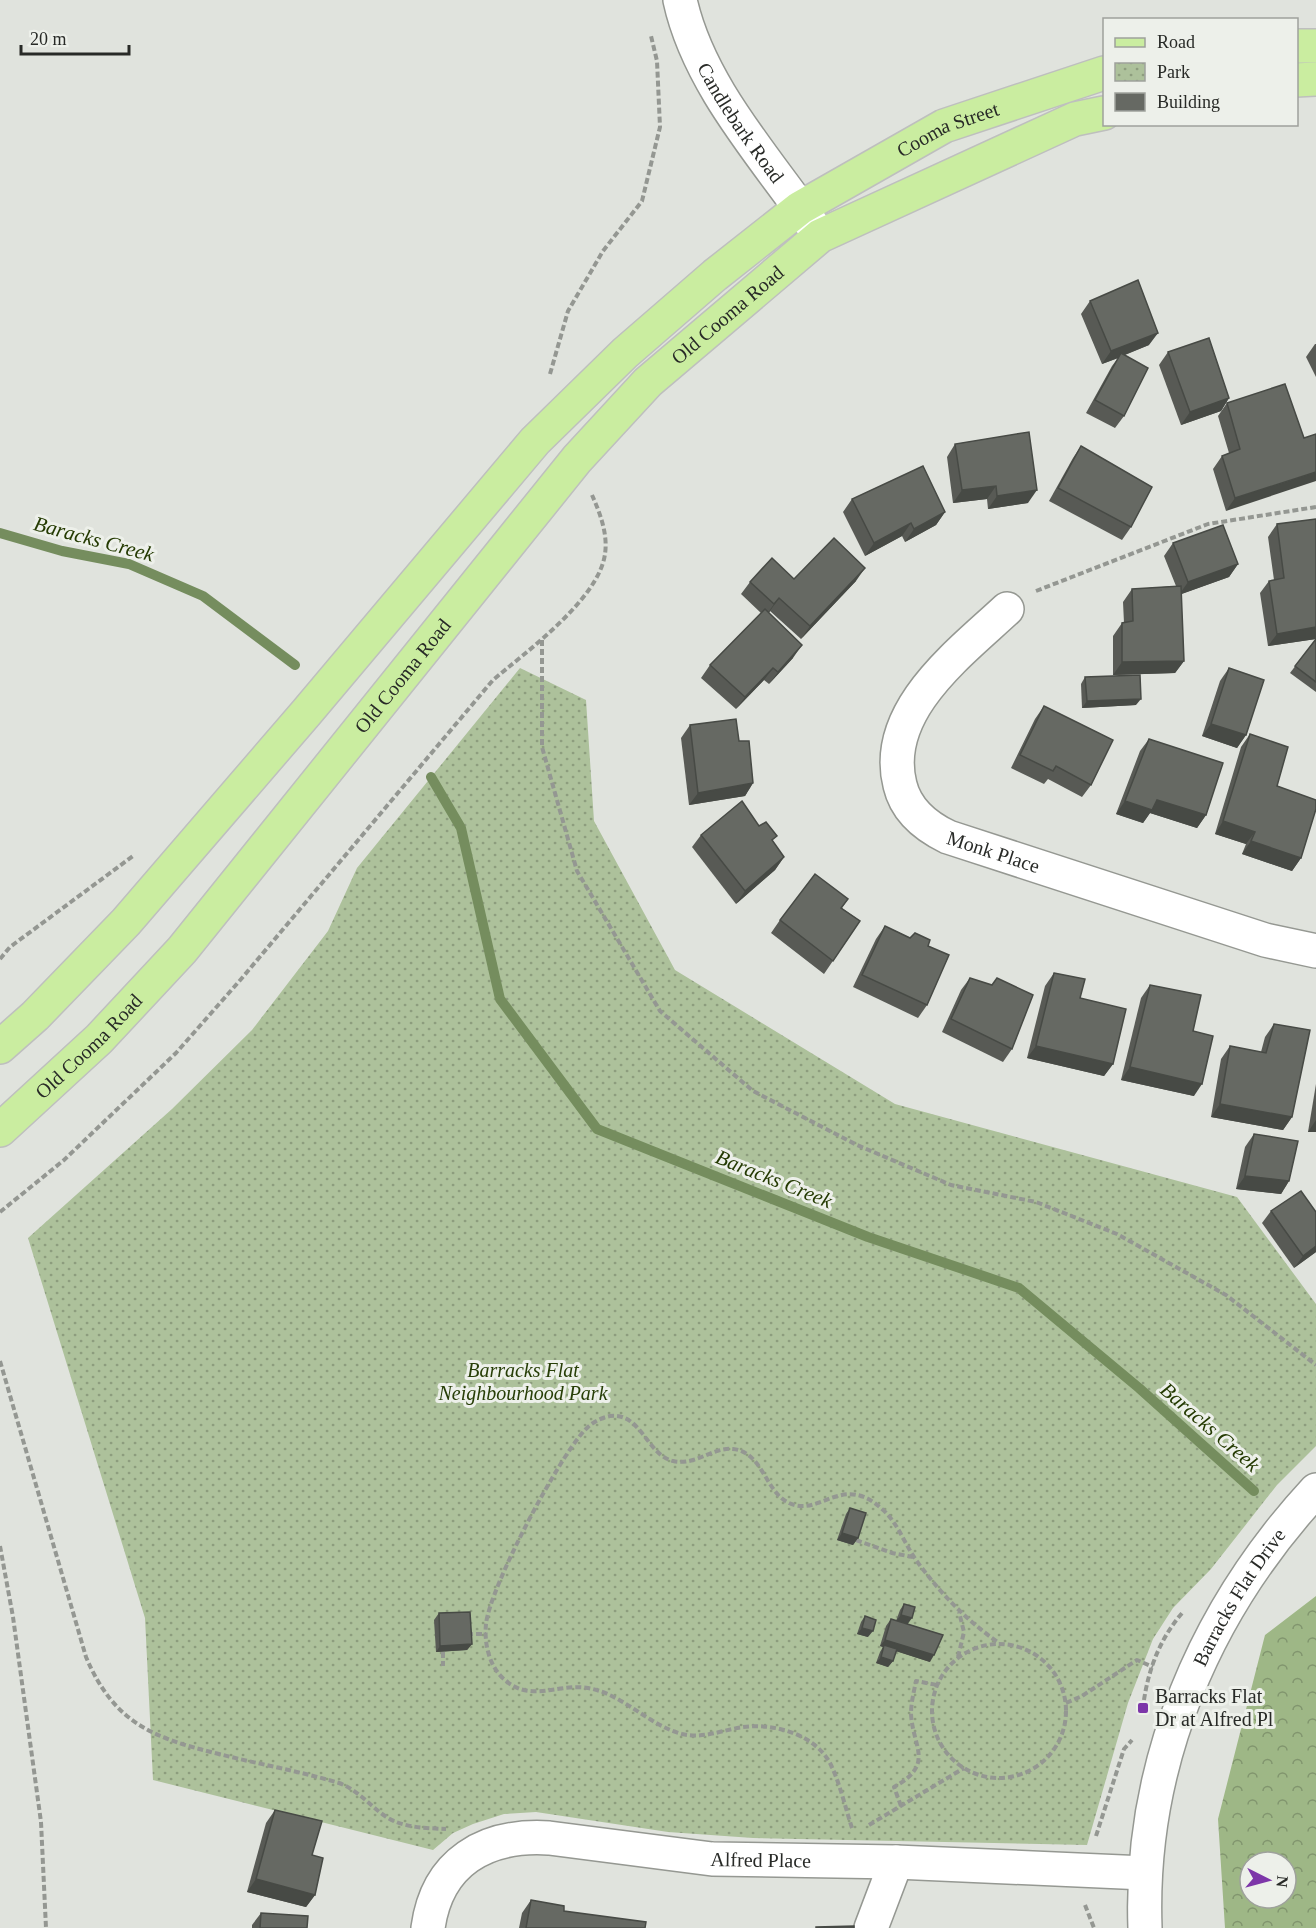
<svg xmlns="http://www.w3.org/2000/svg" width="1316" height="1928" font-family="Georgia,serif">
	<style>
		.forest { fill: url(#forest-crowns); fill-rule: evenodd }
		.park { fill: url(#park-dots) }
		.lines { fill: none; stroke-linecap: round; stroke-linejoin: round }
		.stream { stroke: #758d5e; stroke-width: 10 }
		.minor-casing { stroke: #959892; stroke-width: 36 }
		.major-casing { stroke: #bebfbe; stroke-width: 36 }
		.path { stroke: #949792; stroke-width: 4; stroke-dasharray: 6 3; stroke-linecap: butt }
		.minor { stroke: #fff; stroke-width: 33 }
		.major { stroke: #caeda0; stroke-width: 33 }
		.wall { fill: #585a55 }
		.shaded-wall { fill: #474a45 }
		.building { fill: #666963; stroke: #474a45; stroke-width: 1.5 }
		.poi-dot { fill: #7d36a9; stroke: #edf0ea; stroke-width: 2 }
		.labels { text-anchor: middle; stroke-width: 6; stroke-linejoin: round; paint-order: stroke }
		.street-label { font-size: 20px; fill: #282a27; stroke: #edf0ea }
		.park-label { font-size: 20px; font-style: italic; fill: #273e07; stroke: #edf0ea }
		.poi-label { font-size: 20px; fill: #282a27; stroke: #edf0ea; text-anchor: start }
		.water-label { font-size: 21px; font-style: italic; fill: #243a02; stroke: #edf0ea }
	</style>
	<defs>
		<pattern id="forest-crowns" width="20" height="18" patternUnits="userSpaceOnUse" patternTransform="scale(1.5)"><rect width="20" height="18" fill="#9eb786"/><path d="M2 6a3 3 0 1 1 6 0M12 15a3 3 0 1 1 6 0" fill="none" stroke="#81956e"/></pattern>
		<pattern id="park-dots" width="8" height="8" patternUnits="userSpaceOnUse" patternTransform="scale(1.5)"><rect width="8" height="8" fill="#adc19b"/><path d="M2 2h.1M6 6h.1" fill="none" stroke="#8d9d7e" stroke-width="1.8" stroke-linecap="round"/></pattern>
	</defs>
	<rect width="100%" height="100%" fill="#e0e3dd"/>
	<path class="forest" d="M1316,1596V1928H1225L1218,1819L1265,1635ZM1250,1862H1286V1898H1250Z"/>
	<polygon class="park" points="520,668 586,700 594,821 675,970 895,1104 1237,1197 1316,1304 1316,1446 1277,1485 1211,1569 1173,1608 1153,1639 1128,1703 1087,1845 753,1838 668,1832 536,1812 504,1814 473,1824 453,1833 433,1850 153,1780 145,1618 28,1238 172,1109 252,1030 328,931 357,868"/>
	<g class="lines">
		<g class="stream">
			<polyline points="0,533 62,551 129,564 203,596 295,665"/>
			<polyline points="431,777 461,828 500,999 597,1129 868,1237 1019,1288 1139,1388 1254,1491"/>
		</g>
		<g class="minor-casing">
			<g id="minor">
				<path id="s1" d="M680,0C699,87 768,160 817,232"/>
				<path id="s2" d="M1007,609C960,653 881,711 900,785C906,810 925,826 948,837L1265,940L1316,951"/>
				<path id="s3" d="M428,1928C437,1862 485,1834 549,1838L712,1859L896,1862L1145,1873"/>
				<polyline points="871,1928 896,1862"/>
				<path id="s4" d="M1145,1928C1139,1763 1205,1610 1316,1490"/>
			</g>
		</g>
		<g class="major-casing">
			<g id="major">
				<polyline points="1296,46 1316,46"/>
				<polyline points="1296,80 1316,79"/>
				<path id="s5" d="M0,1047L35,1016L126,922L306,713L535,441L625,353L715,275L800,208L944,126L1104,73"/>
				<path id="s6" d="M0,1130L99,1039L182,950L577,459L648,382L820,236L1075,119L1104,113"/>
			</g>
		</g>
		<g class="path">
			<polyline points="550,374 568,311 603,251 642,201 660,127 657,61 651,36"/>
			<polyline points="1036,591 1208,524 1316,507"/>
			<polyline points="542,640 542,747 577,871 660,1011 753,1091 857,1145 951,1185 1036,1202 1117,1234 1226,1295 1316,1365"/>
			<polyline points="0,959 10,947 133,856"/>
			<path d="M0,1212L64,1160L176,1053L242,978L493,680C526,652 599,599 605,554C608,534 600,513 592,495"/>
			<path d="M0,1361L86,1657C114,1723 153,1738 219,1754C258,1764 299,1771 339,1783C358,1790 369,1805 385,1816C402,1828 426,1828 446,1829"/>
			<polyline points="856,1540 892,1553 913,1557"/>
			<polyline points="0,1546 13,1617 41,1822 46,1928"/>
			<polyline points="467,1634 486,1634"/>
			<circle cx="999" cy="1711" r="67"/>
			<polyline points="443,1652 443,1666"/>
			<polyline points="958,1657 964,1632 959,1612"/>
			<path d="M1144,1700C1149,1667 1161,1637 1183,1612"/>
			<polyline points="1066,1703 1082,1696 1137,1660 1153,1667"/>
			<path d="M901,1806L894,1787C935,1764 913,1748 911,1714C911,1703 914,1691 916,1681L937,1685"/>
			<polyline points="869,1825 964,1768"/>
			<path d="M852,1828C845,1807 840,1783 830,1763C814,1734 774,1723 743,1727C722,1730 704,1739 682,1734C648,1725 623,1694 588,1688C558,1683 531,1703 505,1680C489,1667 484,1643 486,1624C490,1587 558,1459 584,1431C591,1423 600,1418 610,1416C641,1412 647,1455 673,1461C696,1466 712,1447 733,1449C763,1452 765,1492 789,1503C820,1518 842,1472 882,1509C898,1523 904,1543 916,1560C940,1593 966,1620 999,1643"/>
			<polyline points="1096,1836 1124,1749 1132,1740"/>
			<polyline points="1085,1905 1094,1928"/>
		</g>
		<use href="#minor" class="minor"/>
		<use href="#major" class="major"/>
	</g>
	<g class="wall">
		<polygon points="1090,301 1149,345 1125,355 1124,416 1115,428 1086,413 1112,366 1118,358 1102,364 1081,314"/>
		<polygon points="1315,344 1316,344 1316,377 1306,357"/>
		<polygon points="1168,352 1229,398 1221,411 1181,425 1159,365"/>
		<polygon points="1227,403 1304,438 1226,511 1213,469 1222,456 1229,453 1218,416"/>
		<polygon points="955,444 1028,503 988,509 987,499 953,503 947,457"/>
		<polygon points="1081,446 1131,527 1122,540 1049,501 1073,458"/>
		<polygon points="852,499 945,512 936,525 905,542 902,536 865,556 843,512"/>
		<polygon points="1277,524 1316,639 1268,646 1260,593 1269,581 1274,580 1268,537"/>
		<polygon points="1173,543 1238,564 1229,577 1181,594 1184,661 1175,673 1113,675 1113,636 1122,623 1124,623 1123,602 1132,589 1176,586 1164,556"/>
		<polygon points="794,579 856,581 801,639 770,611 769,613 793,658 769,684 764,680 736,709 701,678 710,665 761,613 741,594 750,582"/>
		<polygon points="1316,639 1316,692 1290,673"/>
		<polygon points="1229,668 1246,735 1237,748 1202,736 1220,681"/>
		<polygon points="1085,677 1136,705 1082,708 1081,684"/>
		<polygon points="1044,706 1091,785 1082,797 1048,779 1044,784 1011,768 1035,719"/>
		<polygon points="690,725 739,741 753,783 745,796 689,805 681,738"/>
		<polygon points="1250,734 1277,786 1301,858 1292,871 1242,854 1246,844 1215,834 1241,747"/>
		<polygon points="1149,739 1206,815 1197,828 1150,813 1143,823 1116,814 1140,751"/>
		<polygon points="759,826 773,842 784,857 775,870 736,904 692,847 701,835"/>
		<polygon points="848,899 842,908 860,921 824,974 771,933 780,920"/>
		<polygon points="885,926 928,946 927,1005 918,1018 853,987 876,939"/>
		<polygon points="1054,973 1080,998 1113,1064 1104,1076 1027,1058 1045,986"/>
		<polygon points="970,978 1012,1049 1003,1062 942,1032 961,990"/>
		<polygon points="1150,985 1193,1031 1194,1096 1121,1080 1141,998"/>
		<polygon points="1274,1024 1292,1117 1283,1130 1211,1117 1221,1059 1230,1046 1261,1052 1265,1037"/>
		<polygon points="1316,1084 1316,1132 1308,1132"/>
		<polygon points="1254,1134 1289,1181 1281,1194 1236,1189 1245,1147"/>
		<polygon points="1271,1211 1316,1252 1294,1268 1262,1223"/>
		<polygon points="850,1508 858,1538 853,1545 837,1540 846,1514"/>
		<polygon points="904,1604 908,1624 930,1662 896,1651 893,1661 888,1667 876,1663 880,1652 883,1647 880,1646 886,1626 891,1619 896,1621 900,1610"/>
		<polygon points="439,1613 472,1644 467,1650 436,1652 434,1620"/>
		<polygon points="865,1616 868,1637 857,1634 861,1622"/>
		<polygon points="275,1810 312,1855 315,1895 306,1907 247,1892 266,1823"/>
		<polygon points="531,1900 564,1911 645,1928 519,1928 522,1913"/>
		<polygon points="261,1913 307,1928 252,1928 252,1925"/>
	</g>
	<g class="shaded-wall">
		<polygon points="1158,333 1149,345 1119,357 1121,353 1118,358 1102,364 1111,351"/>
		<polygon points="1229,398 1221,411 1181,425 1190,412"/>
		<polygon points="1316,472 1316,481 1226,511 1235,498"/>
		<polygon points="996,486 987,499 953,503 962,490"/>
		<polygon points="1037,490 1028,503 988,509 997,496"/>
		<polygon points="945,512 936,525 905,542 914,529"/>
		<polygon points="911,523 902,536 865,556 874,543"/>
		<polygon points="1238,564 1229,577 1179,595 1188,582"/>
		<polygon points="865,568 856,581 801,639 810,626"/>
		<polygon points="779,598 770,611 765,617 774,604"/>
		<polygon points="1316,627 1316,639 1268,646 1277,634"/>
		<polygon points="802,645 793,658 769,684 778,672"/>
		<polygon points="1184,661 1175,673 1113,675 1122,662"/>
		<polygon points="773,668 764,680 736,709 745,697"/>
		<polygon points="1141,699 1136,705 1082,708 1087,701"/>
		<polygon points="1211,724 1246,735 1237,748 1202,736"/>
		<polygon points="753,783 745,796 689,805 698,793"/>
		<polygon points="1157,800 1206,815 1197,828 1150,813 1143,823 1116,814 1125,801"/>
		<polygon points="1223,821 1255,832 1246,844 1215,834"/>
		<polygon points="1251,841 1301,858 1292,871 1242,854"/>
		<polygon points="784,857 775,870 736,904 745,891"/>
		<polygon points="1036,1046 1113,1064 1104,1076 1027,1058"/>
		<polygon points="1130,1067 1202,1084 1194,1096 1121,1080"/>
		<polygon points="1220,1104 1292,1117 1283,1130 1211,1117"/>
		<polygon points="1316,1120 1316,1132 1308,1132"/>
		<polygon points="1245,1176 1289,1181 1281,1194 1236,1189"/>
		<polygon points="1316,1246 1316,1252 1294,1268 1303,1256"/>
		<polygon points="842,1533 858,1538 853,1545 837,1540"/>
		<polygon points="901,1615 912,1618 907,1625 896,1621"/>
		<polygon points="862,1628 873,1631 868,1637 857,1634"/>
		<polygon points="885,1640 934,1655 930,1662 880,1646"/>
		<polygon points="472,1644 467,1650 436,1652 440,1646"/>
		<polygon points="881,1657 893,1661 888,1667 876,1663"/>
		<polygon points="256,1879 315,1895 306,1907 247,1892"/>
	</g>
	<g class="building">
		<polygon points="1138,280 1158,333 1111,351 1090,301"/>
		<polygon points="1209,338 1229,398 1190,412 1168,352"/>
		<polygon points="1121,353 1148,368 1124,416 1095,400"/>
		<polygon points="1285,384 1304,438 1316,434 1316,472 1235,498 1222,456 1240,449 1227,403"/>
		<polygon points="1029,432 1037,490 997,496 996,486 962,490 955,444"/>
		<polygon points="1081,446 1152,487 1131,527 1058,488"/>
		<polygon points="923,466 945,512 914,529 911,523 874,543 852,499"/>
		<polygon points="1316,519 1316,627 1277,634 1269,581 1284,578 1277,524"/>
		<polygon points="1223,525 1238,564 1188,582 1173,543"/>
		<polygon points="834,538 865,568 810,626 779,598 774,604 750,582 772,558 794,579"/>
		<polygon points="1181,586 1184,661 1122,662 1122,623 1133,621 1132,589"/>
		<polygon points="765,609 802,645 778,672 773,668 745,697 710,665"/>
		<polygon points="1316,639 1316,682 1295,666"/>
		<polygon points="1229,668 1264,680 1246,735 1211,724"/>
		<polygon points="1140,675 1141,699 1087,701 1085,677"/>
		<polygon points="1044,706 1113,740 1091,785 1056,766 1053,771 1020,755"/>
		<polygon points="736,719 739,741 749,741 753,783 698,793 690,725"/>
		<polygon points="1250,734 1288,747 1277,786 1316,800 1316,809 1301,858 1251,841 1255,832 1223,821"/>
		<polygon points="1149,739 1223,763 1206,815 1157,800 1152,810 1125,801"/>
		<polygon points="742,801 759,826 766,822 777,836 772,840 784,857 745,891 701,835"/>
		<polygon points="815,874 848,899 841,908 860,921 833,961 780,920"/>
		<polygon points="885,926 910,938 915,933 930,940 928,946 949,955 927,1005 862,975"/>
		<polygon points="1054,973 1085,979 1080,998 1126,1009 1113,1064 1036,1046"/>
		<polygon points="970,978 992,985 997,978 1033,995 1012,1049 951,1019"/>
		<polygon points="1150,985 1201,995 1193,1031 1213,1036 1202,1084 1130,1067"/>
		<polygon points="1274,1024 1310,1030 1292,1117 1220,1104 1230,1046 1266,1053"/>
		<polygon points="1254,1134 1298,1141 1289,1181 1245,1176"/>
		<polygon points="1301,1191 1316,1212 1316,1246 1303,1256 1271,1211"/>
		<polygon points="850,1508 866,1513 858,1538 842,1533"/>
		<polygon points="904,1604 915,1607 912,1618 901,1615"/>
		<polygon points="470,1612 472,1644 440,1646 439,1613"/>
		<polygon points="865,1616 876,1620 873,1631 862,1628"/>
		<polygon points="891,1619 943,1635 934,1655 885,1640"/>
		<polygon points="884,1645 897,1649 893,1661 881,1657"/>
		<polygon points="275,1810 322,1821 312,1855 323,1858 315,1895 256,1879"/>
		<polygon points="531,1900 564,1906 564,1911 646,1922 645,1928 526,1928"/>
		<polygon points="261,1913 308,1916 307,1928 260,1928"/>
		<polygon points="854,1926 854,1928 816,1928 816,1927"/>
	</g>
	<rect class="poi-dot" x="1137" y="1702" width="12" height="12" rx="3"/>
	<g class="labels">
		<g class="street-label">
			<text dy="7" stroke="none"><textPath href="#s1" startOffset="138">Candlebark Road</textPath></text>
			<text dy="7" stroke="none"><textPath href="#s5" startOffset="1330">Cooma Street</textPath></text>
			<text dy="7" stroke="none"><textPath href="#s6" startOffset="1095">Old Cooma Road</textPath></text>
			<text dy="7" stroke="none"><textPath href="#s6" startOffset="608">Old Cooma Road</textPath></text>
			<text dy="7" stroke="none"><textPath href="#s2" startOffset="338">Monk Place</textPath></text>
			<text dy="7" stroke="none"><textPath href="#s6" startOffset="122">Old Cooma Road</textPath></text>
			<text dy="7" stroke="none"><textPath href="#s4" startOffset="350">Barracks Flat Drive</textPath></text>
			<text dy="7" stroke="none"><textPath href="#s3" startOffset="382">Alfred Place</textPath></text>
		</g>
		<g class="park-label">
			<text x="523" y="1377">Barracks Flat<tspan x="523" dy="23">Neighbourhood Park</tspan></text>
		</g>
		<g class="poi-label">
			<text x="1155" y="1703">Barracks Flat<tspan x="1155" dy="23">Dr at Alfred Pl</tspan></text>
		</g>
		<g class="water-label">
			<text transform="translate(94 539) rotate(15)" y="7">Baracks Creek</text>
			<text transform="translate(774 1179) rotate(22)" y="7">Baracks Creek</text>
			<text transform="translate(1210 1427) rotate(41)" y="7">Baracks Creek</text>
		</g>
	</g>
	<rect x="1103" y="18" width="195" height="108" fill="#edf0ea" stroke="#9ea19c" stroke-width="1.5"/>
	<rect x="1115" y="38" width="30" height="9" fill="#caeda0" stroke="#9ea19c" stroke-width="1.5"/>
	<text x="1157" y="48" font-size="18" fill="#282a27">Road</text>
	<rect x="1115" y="63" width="30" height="18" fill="url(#park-dots)" stroke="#9ea19c" stroke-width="1.5"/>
	<text x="1157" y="78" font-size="18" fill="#282a27">Park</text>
	<rect x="1115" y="93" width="30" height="18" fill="#666963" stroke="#9ea19c" stroke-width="1.5"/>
	<text x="1157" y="108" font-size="18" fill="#282a27">Building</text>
	<g transform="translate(1268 1880) rotate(96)"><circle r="28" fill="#edf0ea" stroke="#9ea19c" stroke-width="1.5"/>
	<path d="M0-4.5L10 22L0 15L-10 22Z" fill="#7d36a9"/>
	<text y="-9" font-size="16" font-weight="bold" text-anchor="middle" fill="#282a27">N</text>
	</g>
	<path d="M21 45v9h108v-9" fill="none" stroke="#282a27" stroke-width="3"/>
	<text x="30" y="45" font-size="18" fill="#282a27" stroke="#edf0ea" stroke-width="4.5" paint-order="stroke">20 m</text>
</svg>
